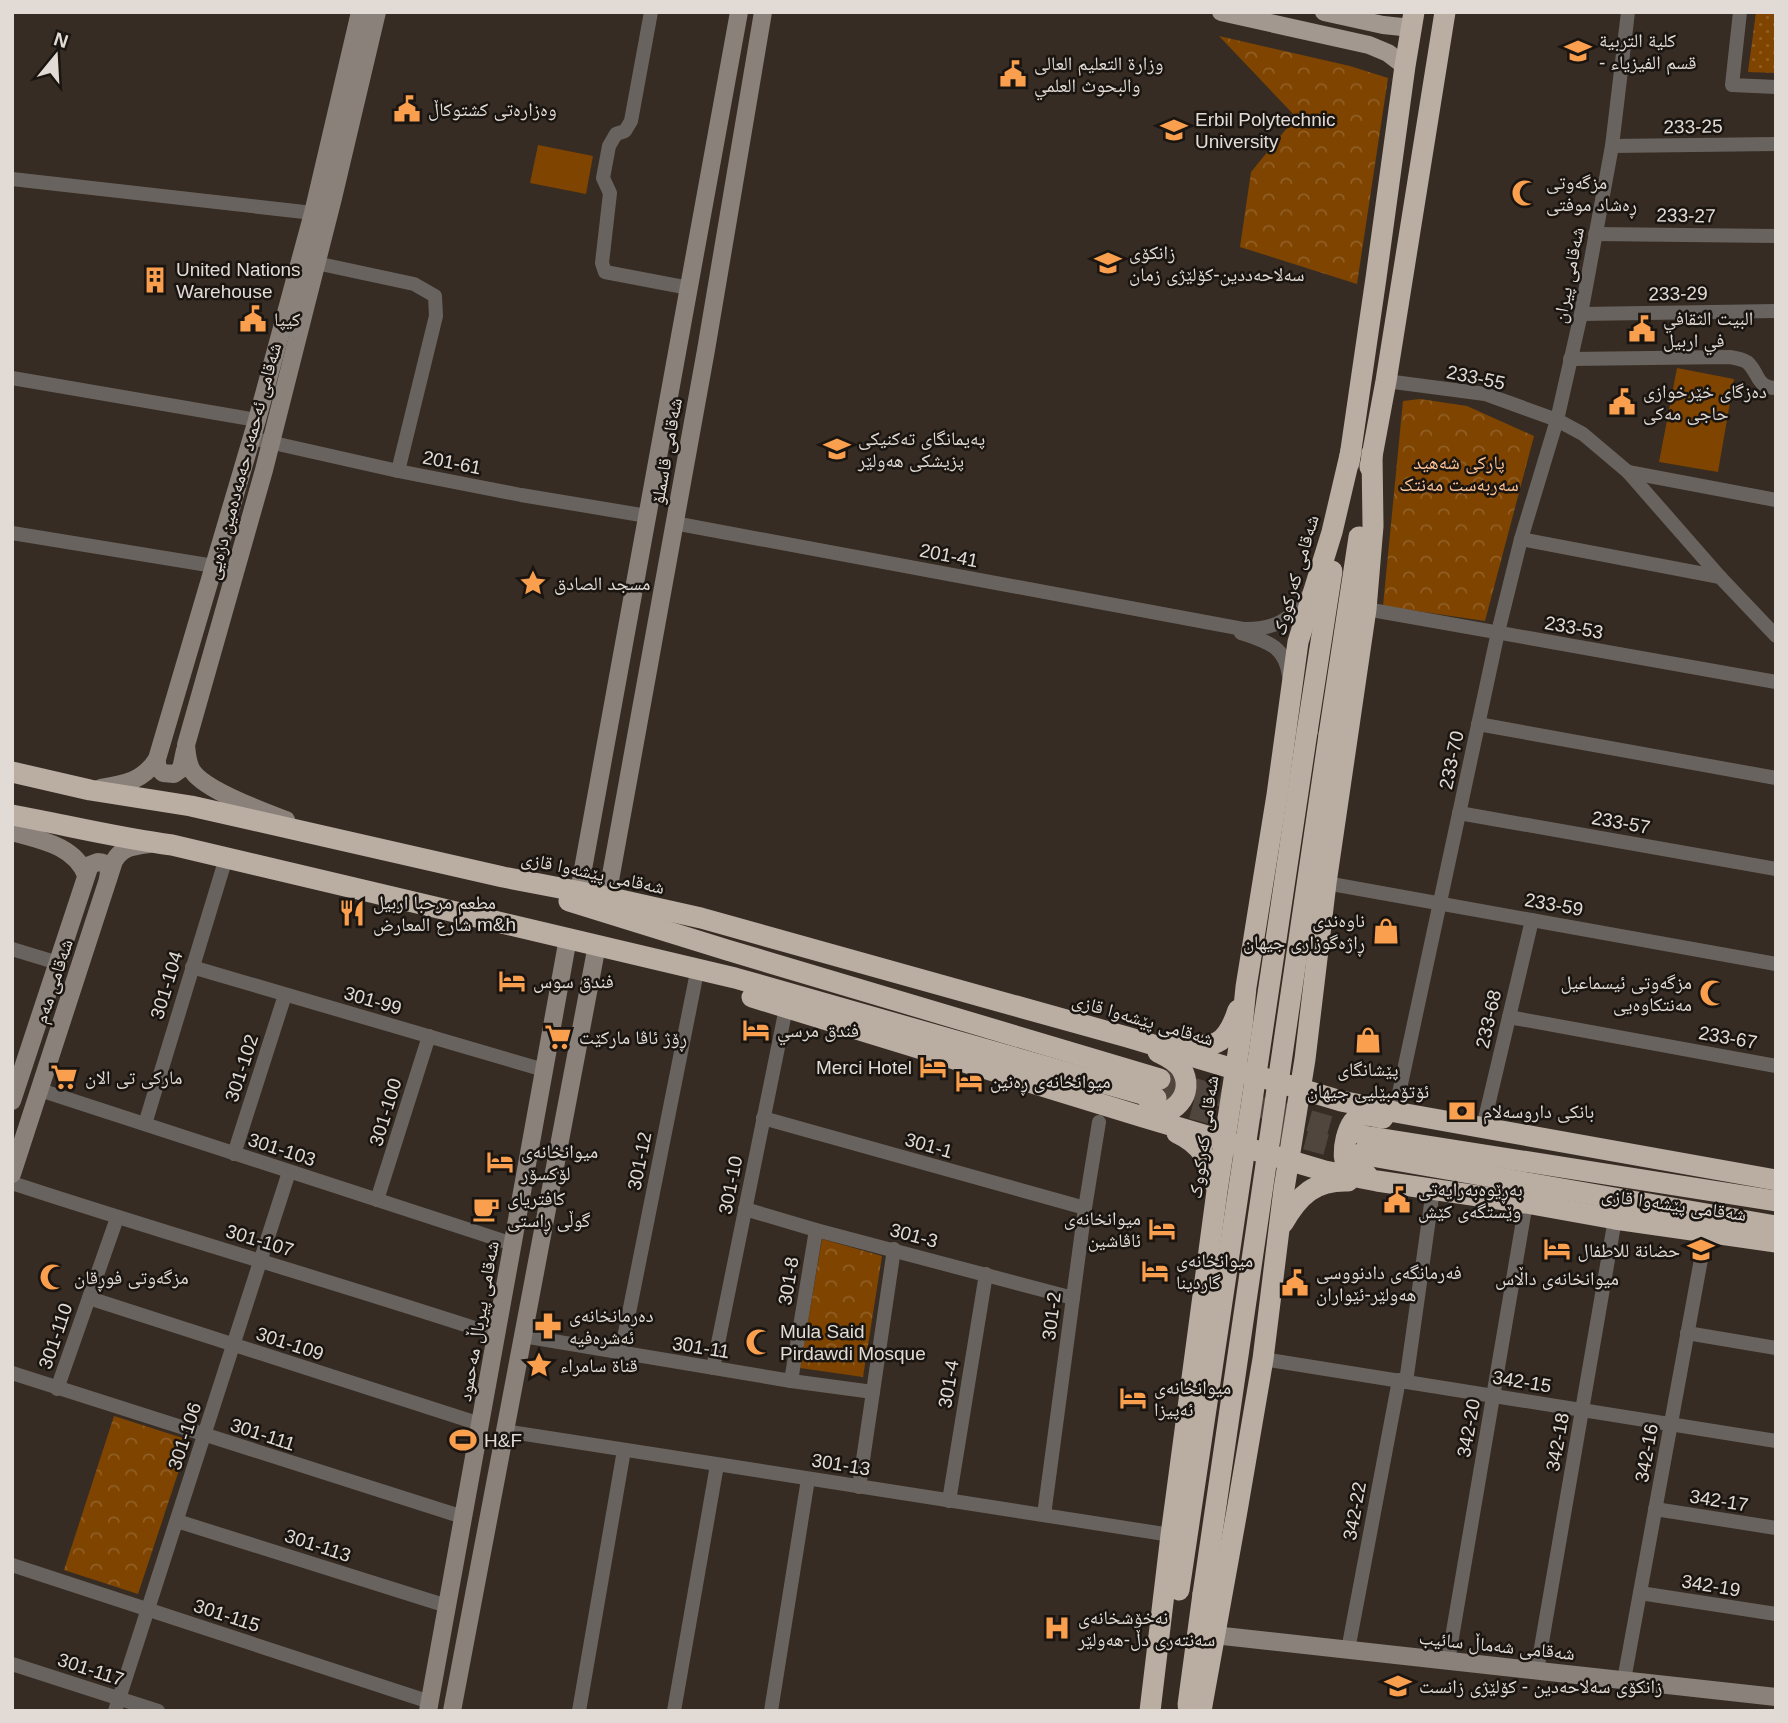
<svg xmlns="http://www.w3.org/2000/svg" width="1788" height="1723" font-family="Arial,'Noto Naskh Arabic',sans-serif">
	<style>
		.grass { fill: url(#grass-dots) }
		.park { fill: url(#park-crowns) }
		.pitch { fill: #7f4400 }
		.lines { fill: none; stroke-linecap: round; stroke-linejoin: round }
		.highway-tunnel { stroke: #50463e; stroke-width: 21; stroke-dasharray: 21 10; stroke-linecap: butt }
		.street { stroke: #69635f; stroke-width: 14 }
		.secondary { stroke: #8a817b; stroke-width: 18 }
		.primary { stroke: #a39890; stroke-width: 18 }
		.highway { stroke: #baada2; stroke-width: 21 }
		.highway-bridge { stroke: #baada2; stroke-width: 21 }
		.labels { text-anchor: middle; stroke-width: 5; stroke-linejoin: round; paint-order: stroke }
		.poi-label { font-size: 19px; fill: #e2dbd5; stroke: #1a1511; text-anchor: start }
		.street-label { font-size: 19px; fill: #e2dbd5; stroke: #1a1511 }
		.park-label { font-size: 19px; fill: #fec495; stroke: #1a1511 }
	</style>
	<defs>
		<pattern id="grass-dots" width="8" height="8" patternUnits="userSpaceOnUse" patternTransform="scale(1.75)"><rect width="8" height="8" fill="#7f4400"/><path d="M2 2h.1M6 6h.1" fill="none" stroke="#915e24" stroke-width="1.8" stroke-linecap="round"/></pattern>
		<pattern id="park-crowns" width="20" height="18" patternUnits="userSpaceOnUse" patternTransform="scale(1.75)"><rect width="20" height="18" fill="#7f4400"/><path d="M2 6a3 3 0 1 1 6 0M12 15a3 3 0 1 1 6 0" fill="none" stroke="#915e24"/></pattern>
	</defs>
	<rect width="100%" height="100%" fill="#362c23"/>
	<polygon class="grass" points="1756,12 1776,12 1776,73 1748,72"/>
	<g class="park">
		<polygon points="1219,36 1350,66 1388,78 1357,284 1240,247 1251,172 1296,117"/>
		<polygon points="1420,399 1467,406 1534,436 1485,621 1383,606 1403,401"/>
		<polygon points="822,1239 882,1256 863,1377 800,1368"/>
		<polygon points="114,1416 189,1440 138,1594 64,1570"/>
	</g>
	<g class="pitch">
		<polygon points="538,145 593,156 586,194 530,183"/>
		<polygon points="1677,368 1734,379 1718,472 1659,462"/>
	</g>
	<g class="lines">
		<g class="highway-tunnel">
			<polyline points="1160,1079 1364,1136"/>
			<polyline points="1162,1100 1245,1123"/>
			<polyline points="1276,1131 1360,1154"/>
		</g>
		<g class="street">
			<polyline points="651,12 631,121 625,131 616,134 609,146 603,178 610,193 602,263 605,272 689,288"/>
			<polyline points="1740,12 1732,85 1776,87"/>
			<polyline points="1612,146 1776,144"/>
			<polyline points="12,179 313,213"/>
			<polyline points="1595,234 1776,236"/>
			<polyline points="316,263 414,284 435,296 436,316 398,471"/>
			<polyline points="1581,314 1776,311"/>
			<path d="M1570,359L1730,357C1736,358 1742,359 1747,362C1759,372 1756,388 1776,388"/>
			<polyline points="12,378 257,420"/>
			<polyline points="1386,381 1485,394 1557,420 1583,434 1628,472 1720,577 1776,636"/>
			<polyline points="251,438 398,471 521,495 647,516"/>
			<polyline points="1628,472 1776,500"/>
			<path d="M674,523L1243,629C1273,630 1292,620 1308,595"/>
			<polyline points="12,533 214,566"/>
			<polyline points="1521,539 1720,577"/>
			<polyline points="1366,609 1776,682"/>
			<path d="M1241,633C1268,642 1285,646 1289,676"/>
			<polyline points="1478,724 1776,778"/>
			<polyline points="1459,813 1776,869"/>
			<polyline points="1326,883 1776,964"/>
			<polyline points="12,949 58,963"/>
			<polyline points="192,967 544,1070"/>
			<polyline points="1509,1017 1776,1066"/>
			<polyline points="40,1090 513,1244"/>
			<polyline points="1395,1112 1498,632 1521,539 1557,420 1581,314 1612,146 1628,12"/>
			<polyline points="763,1118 1085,1208"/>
			<polyline points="145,1124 226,858"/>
			<polyline points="1483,1127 1532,920"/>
			<polyline points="234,1154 285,995"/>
			<path d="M12,1183C173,1236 335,1282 496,1335"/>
			<polyline points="377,1200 429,1036"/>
			<polyline points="745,1209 816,1230 1073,1298"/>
			<polyline points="89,1298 480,1424"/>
			<polyline points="1687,1333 1776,1348"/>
			<polyline points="523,1336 791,1381 873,1392"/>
			<polyline points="621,1353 696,977"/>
			<polyline points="1263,1359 1776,1441"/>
			<polyline points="713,1368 786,1008"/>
			<polyline points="12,1373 463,1517"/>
			<polyline points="791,1381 816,1230"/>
			<polyline points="1406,1382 1433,1190"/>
			<polyline points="57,1389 117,1218"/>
			<polyline points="505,1431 1171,1535"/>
			<polyline points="859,1487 894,1249"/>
			<polyline points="949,1501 986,1274"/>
			<polyline points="1655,1509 1776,1528"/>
			<polyline points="1044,1515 1085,1208 1099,1122"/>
			<polyline points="177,1521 447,1606"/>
			<polyline points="12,1565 430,1702"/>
			<polyline points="1640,1593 1776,1614"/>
			<polyline points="1348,1650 1399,1380"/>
			<polyline points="1448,1661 1526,1203"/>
			<polyline points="12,1664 158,1711"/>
			<polyline points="1537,1671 1615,1219"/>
			<polyline points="1624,1680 1706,1232"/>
			<polyline points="115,1711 289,1172"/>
			<polyline points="579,1711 624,1450"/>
			<polyline points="674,1711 717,1465"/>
			<polyline points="771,1711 808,1479"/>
		</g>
		<g class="secondary">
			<polyline points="157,759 157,767 163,773 174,774 181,769 185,750"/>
			<path d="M101,788C125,784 143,781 157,759L257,420L313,213L360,12"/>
			<path d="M286,820C262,811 207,791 193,772C187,764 187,754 186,745L264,470L333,198L377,12"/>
			<path d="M12,832C40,840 74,845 86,875"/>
			<polyline points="579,891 739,12"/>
			<polyline points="607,897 706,350 763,12"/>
			<path d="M12,1101L90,865L98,862C108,862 110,870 108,879"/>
			<path d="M12,1174L114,861C122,847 134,846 149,844"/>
			<polyline points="1214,1635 1776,1697"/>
			<polyline points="428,1711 568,938"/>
			<polyline points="452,1711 597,945"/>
		</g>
		<g class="primary">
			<polyline points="1221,12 1369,45 1388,53 1405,66"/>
			<polyline points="1324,12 1383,25 1412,28"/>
		</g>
		<g class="highway">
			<polyline points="1349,463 1376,278 1405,66 1414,12"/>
			<polyline points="1370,467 1386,381 1445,12"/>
			<polyline points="1307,732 1332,571"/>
			<polyline points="1329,735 1359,537"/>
			<polyline points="12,772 90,790 191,806 503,877 607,897 701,918 1127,1037 1341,1101 1395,1112 1776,1180"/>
			<path d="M12,815C66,825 118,838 172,845L735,978L1156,1098"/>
			<polyline points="569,901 727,950 1160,1079"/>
			<polyline points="752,997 1143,1117 1325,1171 1377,1181 1526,1203 1615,1219 1776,1242"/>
			<path d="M1178,1044C1214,1048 1226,1047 1238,1010"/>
			<path d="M1145,1113C1172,1120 1197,1094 1181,1068C1175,1060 1166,1056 1158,1052"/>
			<path d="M1177,1133C1203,1145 1208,1160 1216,1186"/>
			<polyline points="1364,1136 1776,1201"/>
			<polyline points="1360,1154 1776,1226"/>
			<path d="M1367,1175C1360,1173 1352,1172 1347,1166C1340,1155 1347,1120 1361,1116C1367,1114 1376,1117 1383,1118"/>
			<path d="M1283,1223C1299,1195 1315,1180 1348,1181"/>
			<polyline points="1188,1705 1203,1594"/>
			<polyline points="1150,1711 1171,1535 1217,1191 1242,1027 1246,987 1277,795 1298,642 1332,532 1351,451"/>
			<polyline points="1201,1711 1237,1511 1263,1359 1284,1189 1305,1059 1326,883 1366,609 1373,526 1372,453"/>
		</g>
		<g class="highway-bridge">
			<polyline points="1179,1590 1307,732"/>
			<polyline points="1203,1594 1329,735"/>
		</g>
	</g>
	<defs>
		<g id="university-bare" transform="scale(2.1)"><path d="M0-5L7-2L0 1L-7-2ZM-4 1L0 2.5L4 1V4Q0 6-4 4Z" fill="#fa9f4e" stroke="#1a1511" stroke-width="2.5" paint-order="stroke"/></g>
		<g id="civic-bare" transform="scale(2.1)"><path d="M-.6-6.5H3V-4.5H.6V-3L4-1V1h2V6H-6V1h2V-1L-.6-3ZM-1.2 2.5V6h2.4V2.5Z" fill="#fa9f4e" stroke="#1a1511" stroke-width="2.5" paint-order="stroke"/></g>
		<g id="mosque-bare" transform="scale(2.1)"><path d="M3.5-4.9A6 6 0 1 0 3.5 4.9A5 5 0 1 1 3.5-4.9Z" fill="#fa9f4e" stroke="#1a1511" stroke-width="2.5" paint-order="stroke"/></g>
		<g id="building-bare" transform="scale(2.1)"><path d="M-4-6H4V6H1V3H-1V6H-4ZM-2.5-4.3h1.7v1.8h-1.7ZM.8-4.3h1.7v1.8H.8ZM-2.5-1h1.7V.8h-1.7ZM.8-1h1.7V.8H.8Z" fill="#fa9f4e" stroke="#1a1511" stroke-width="2.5" paint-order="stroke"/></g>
		<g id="sight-bare" transform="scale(2.1)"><path d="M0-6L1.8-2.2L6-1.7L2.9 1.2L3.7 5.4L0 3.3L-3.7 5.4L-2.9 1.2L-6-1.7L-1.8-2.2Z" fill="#fa9f4e" stroke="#1a1511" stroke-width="2.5" paint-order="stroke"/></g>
		<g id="restaurant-bare" transform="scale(2.1)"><path d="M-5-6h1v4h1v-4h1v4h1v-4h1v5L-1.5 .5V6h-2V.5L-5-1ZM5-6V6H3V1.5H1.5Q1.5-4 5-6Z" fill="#fa9f4e" stroke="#1a1511" stroke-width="2.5" paint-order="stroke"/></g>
		<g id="shop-bare" transform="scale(2.1)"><path d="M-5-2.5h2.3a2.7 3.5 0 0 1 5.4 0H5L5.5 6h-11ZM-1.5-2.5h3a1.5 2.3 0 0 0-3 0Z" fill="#fa9f4e" stroke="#1a1511" stroke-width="2.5" paint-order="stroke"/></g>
		<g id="hotel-bare" transform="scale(2.1)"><path d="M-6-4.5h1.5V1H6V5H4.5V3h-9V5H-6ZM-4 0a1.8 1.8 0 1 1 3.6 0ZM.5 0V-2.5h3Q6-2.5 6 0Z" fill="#fa9f4e" stroke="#1a1511" stroke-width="2.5" paint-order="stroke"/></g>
		<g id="supermarket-bare" transform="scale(2.1)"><path d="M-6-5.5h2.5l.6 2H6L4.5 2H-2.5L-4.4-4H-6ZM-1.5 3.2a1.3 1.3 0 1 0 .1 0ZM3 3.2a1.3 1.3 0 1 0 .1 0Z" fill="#fa9f4e" stroke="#1a1511" stroke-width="2.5" paint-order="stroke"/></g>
		<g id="bank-bare" transform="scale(2.1)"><path d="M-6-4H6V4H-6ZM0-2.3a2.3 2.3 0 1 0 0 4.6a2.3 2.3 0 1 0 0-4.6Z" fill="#fa9f4e" stroke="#1a1511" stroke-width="2.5" paint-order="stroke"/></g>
		<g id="cafe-bare" transform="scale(2.1)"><path d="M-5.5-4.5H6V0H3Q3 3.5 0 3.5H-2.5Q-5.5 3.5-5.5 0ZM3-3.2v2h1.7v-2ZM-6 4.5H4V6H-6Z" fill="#fa9f4e" stroke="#1a1511" stroke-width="2.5" paint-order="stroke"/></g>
		<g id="school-bare" transform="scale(2.1)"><path d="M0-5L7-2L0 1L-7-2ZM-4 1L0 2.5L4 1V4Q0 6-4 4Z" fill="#fa9f4e" stroke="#1a1511" stroke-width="2.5" paint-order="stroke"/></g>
		<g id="pharmacy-bare" transform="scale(2.1)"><path d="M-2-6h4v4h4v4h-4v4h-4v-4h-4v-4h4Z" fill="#fa9f4e" stroke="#1a1511" stroke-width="2.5" paint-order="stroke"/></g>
		<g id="stadium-bare" transform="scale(2.1)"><path d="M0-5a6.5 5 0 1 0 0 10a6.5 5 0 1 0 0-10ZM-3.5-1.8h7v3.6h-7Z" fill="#fa9f4e" stroke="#1a1511" stroke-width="2.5" paint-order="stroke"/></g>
		<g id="hospital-bare" transform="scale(2.1)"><path d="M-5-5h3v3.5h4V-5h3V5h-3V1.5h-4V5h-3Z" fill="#fa9f4e" stroke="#1a1511" stroke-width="2.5" paint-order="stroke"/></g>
	</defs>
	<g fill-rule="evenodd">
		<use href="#university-bare" x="1578" y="51"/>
		<use href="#civic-bare" x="1013" y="74"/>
		<use href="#civic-bare" x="407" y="109"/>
		<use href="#university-bare" x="1174" y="130"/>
		<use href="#mosque-bare" x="1525" y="193"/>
		<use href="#university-bare" x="1108" y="263"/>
		<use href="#building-bare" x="155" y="280"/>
		<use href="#civic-bare" x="253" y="319"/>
		<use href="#civic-bare" x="1642" y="329"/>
		<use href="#civic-bare" x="1622" y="402"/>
		<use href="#university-bare" x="837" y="449"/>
		<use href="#sight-bare" x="533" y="583"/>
		<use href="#restaurant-bare" x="352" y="913"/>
		<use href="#shop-bare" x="1386" y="931"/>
		<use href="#hotel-bare" x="512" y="981"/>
		<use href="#mosque-bare" x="1713" y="993"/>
		<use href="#hotel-bare" x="756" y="1030"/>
		<use href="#supermarket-bare" x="558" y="1037"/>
		<use href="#shop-bare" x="1368" y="1040"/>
		<use href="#hotel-bare" x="933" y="1067"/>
		<use href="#supermarket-bare" x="64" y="1077"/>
		<use href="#hotel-bare" x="969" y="1081"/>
		<use href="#bank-bare" x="1462" y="1111"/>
		<use href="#hotel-bare" x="500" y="1162"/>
		<use href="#civic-bare" x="1397" y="1200"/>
		<use href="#cafe-bare" x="486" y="1209"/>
		<use href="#hotel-bare" x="1162" y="1229"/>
		<use href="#hotel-bare" x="1557" y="1249"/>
		<use href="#school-bare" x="1701" y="1250"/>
		<use href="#hotel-bare" x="1155" y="1271"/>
		<use href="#mosque-bare" x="53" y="1277"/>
		<use href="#civic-bare" x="1295" y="1283"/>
		<use href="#pharmacy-bare" x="548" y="1326"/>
		<use href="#mosque-bare" x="759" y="1342"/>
		<use href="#sight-bare" x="539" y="1365"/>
		<use href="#hotel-bare" x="1133" y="1398"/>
		<use href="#stadium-bare" x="463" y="1440"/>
		<use href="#hospital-bare" x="1057" y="1628"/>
		<use href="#university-bare" x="1398" y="1686"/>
	</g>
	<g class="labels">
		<g class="poi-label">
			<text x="1599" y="47">كلية التربية<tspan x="1599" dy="22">- قسم الفيزياء</tspan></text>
			<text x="1034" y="70">وزارة التعليم العالى<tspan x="1034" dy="22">والبحوث العلمي</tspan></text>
			<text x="428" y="116">وەزارەتی کشتوکاڵ</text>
			<text x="1195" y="126">Erbil Polytechnic<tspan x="1195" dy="22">University</tspan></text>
			<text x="1546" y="189">مزگەوتی<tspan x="1546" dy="22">ڕەشاد موفتی</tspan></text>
			<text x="1129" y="259">زانکۆی<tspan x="1129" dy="22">سەلاحەددین-کۆلێژی زمان</tspan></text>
			<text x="176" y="276">United Nations<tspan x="176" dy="22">Warehouse</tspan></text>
			<text x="1663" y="325">البيت الثقافي<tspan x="1663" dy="22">في اربيل</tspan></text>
			<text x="274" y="326">كيپا</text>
			<text x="1643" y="398">دەزگای خێرخوازی<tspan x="1643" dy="22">حاجی مەکی</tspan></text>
			<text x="858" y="445">پەیمانگای تەکنیکی<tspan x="858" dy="22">پزیشکی هەولێر</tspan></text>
			<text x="554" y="590">مسجد الصادق</text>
			<text x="373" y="909">مطعم مرحبا اربيل<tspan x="373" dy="22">شارع المعارض m&amp;h</tspan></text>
			<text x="1365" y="927" text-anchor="end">ناوەندی<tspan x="1365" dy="22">ڕاژەگوزاری جیهان</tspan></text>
			<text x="533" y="988">فندق سوس</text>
			<text x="1692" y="989" text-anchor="end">مزگەوتی ئیسماعیل<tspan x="1692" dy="22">مەنتکاوەیی</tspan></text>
			<text x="777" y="1037">فندق مرسي</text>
			<text x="579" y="1044">ڕۆژ ئاڤا مارکێت</text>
			<text x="912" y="1074" text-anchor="end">Merci Hotel</text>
			<text x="1368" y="1076" text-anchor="middle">پێشانگای<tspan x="1368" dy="22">ئۆتۆمبێلیی جیھان</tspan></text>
			<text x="85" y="1084">مارکی تی الان</text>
			<text x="990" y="1088">میوانخانەی ڕەنین</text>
			<text x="1483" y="1118">بانکی داروسەلام</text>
			<text x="521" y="1158">میوانخانەی<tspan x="521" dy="22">لۆکسۆر</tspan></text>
			<text x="1418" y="1196">بەڕێوەبەرایەتی<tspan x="1418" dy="22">وێستگەی کێش</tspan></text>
			<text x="507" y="1205">کافتریای<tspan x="507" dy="22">گوڵی ڕاستی</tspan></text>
			<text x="1141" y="1225" text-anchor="end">میوانخانەی<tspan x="1141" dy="22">ئاڤاشین</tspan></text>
			<text x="1680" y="1257" text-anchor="end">حضانة للاطفال</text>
			<text x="1176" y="1267">میوانخانەی<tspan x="1176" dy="22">گاردینا</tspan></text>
			<text x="1316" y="1279">فه‌رمانگه‌ی دادنووسی<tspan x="1316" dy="22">هه‌ولێر-ئێواران</tspan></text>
			<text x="74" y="1284">مزگەوتی فوڕقان</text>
			<text x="1557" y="1285" text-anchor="middle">میوانخانەی داڵاس</text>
			<text x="569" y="1322">دەرمانخانەی<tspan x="569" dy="22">ئەشرەفیە</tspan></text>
			<text x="780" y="1338">Mula Said<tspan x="780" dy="22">Pirdawdi Mosque</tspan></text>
			<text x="560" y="1372">قناة سامراء</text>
			<text x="1154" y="1394">میوانخانەی<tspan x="1154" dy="22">ئەپیزا</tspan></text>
			<text x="484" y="1447">H&amp;F</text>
			<text x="1078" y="1624">نەخۆشخانەی<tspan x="1078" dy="22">سەنتەری دڵ-هەولێر</tspan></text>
			<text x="1419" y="1693">زانکۆی سەلاحەدین - کۆلێژی زانست</text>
		</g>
		<g class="street-label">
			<text transform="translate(1693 126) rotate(-1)" y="7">233-25</text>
			<text transform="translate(1686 215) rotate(1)" y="7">233-27</text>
			<text transform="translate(1568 275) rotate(-79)" y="7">شەقامی پیران</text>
			<text transform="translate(1678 293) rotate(-1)" y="7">233-29</text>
			<text transform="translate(1476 377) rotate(12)" y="7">233-55</text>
			<text transform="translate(666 451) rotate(-80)" y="7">شەقامی قاسملۆ</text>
			<text transform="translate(243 461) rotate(-75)" y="7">شەقامی ئەحمەد حەمەدەمین دزەیی</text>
			<text transform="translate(452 462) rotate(11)" y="7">201-61</text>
			<text transform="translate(949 555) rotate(11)" y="7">201-41</text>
			<text transform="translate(1295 575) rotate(-74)" y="7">شەقامی کەرکووک</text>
			<text transform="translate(1574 627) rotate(10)" y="7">233-53</text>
			<text transform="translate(1451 760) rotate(-78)" y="7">233-70</text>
			<text transform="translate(1621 822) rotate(10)" y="7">233-57</text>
			<text transform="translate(593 872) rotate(12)" y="7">شەقامی پێشەوا قازی</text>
			<text transform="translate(1554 904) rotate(10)" y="7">233-59</text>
			<text transform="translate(53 981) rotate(-72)" y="7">شەقامی مەم</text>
			<text transform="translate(166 985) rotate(-73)" y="7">301-104</text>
			<text transform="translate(373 1000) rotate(16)" y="7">301-99</text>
			<text transform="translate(1143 1019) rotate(16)" y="7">شەقامی پێشەوا قازی</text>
			<text transform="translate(1488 1019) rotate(-77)" y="7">233-68</text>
			<text transform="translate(1728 1037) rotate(10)" y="7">233-67</text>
			<text transform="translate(241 1068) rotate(-72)" y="7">301-102</text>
			<text transform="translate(385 1112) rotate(-73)" y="7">301-100</text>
			<text transform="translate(1203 1137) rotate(-82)" y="7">شەقامی کەرکووک</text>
			<text transform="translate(929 1145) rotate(16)" y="7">301-1</text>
			<text transform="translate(282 1149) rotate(18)" y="7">301-103</text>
			<text transform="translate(639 1161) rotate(-79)" y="7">301-12</text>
			<text transform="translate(730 1185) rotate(-79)" y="7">301-10</text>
			<text transform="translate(1674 1204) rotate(8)" y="7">شەقامی پێشەوا قازی</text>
			<text transform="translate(914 1235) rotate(15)" y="7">301-3</text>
			<text transform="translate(260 1240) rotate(17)" y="7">301-107</text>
			<text transform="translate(788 1281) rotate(-81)" y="7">301-8</text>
			<text transform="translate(1051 1316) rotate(-83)" y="7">301-2</text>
			<text transform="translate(478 1321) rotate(-80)" y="7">شەقامی پیرباڵ مەحمود</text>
			<text transform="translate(55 1336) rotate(-71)" y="7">301-110</text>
			<text transform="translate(290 1343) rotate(18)" y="7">301-109</text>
			<text transform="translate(701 1347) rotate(9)" y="7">301-11</text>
			<text transform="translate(1522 1381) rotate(9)" y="7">342-15</text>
			<text transform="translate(948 1384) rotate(-81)" y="7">301-4</text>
			<text transform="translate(1468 1428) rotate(-80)" y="7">342-20</text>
			<text transform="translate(263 1434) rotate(18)" y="7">301-111</text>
			<text transform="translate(184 1436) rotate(-72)" y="7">301-106</text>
			<text transform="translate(1557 1442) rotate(-80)" y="7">342-18</text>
			<text transform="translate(1646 1453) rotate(-80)" y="7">342-16</text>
			<text transform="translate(841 1464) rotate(9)" y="7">301-13</text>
			<text transform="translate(1719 1500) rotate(9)" y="7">342-17</text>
			<text transform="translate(1354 1511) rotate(-80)" y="7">342-22</text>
			<text transform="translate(318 1545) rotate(18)" y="7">301-113</text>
			<text transform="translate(1711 1585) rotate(9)" y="7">342-19</text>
			<text transform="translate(227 1615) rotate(18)" y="7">301-115</text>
			<text transform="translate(1497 1645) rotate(6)" y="7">شەقامی شەماڵ سائیب</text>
			<text transform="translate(91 1669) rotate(18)" y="7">301-117</text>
		</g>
		<g class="park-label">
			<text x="1459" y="469">پارکی شەهید<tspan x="1459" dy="22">سەربەست مەنتک</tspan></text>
		</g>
	</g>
	<rect width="1788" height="1723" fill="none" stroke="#e2dbd5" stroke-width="28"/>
	<g transform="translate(56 56) rotate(18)" stroke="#1a1511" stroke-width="5" paint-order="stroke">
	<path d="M0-5L12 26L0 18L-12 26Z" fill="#e2dbd5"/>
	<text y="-10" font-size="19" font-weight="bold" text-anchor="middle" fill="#e2dbd5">N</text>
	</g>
</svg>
